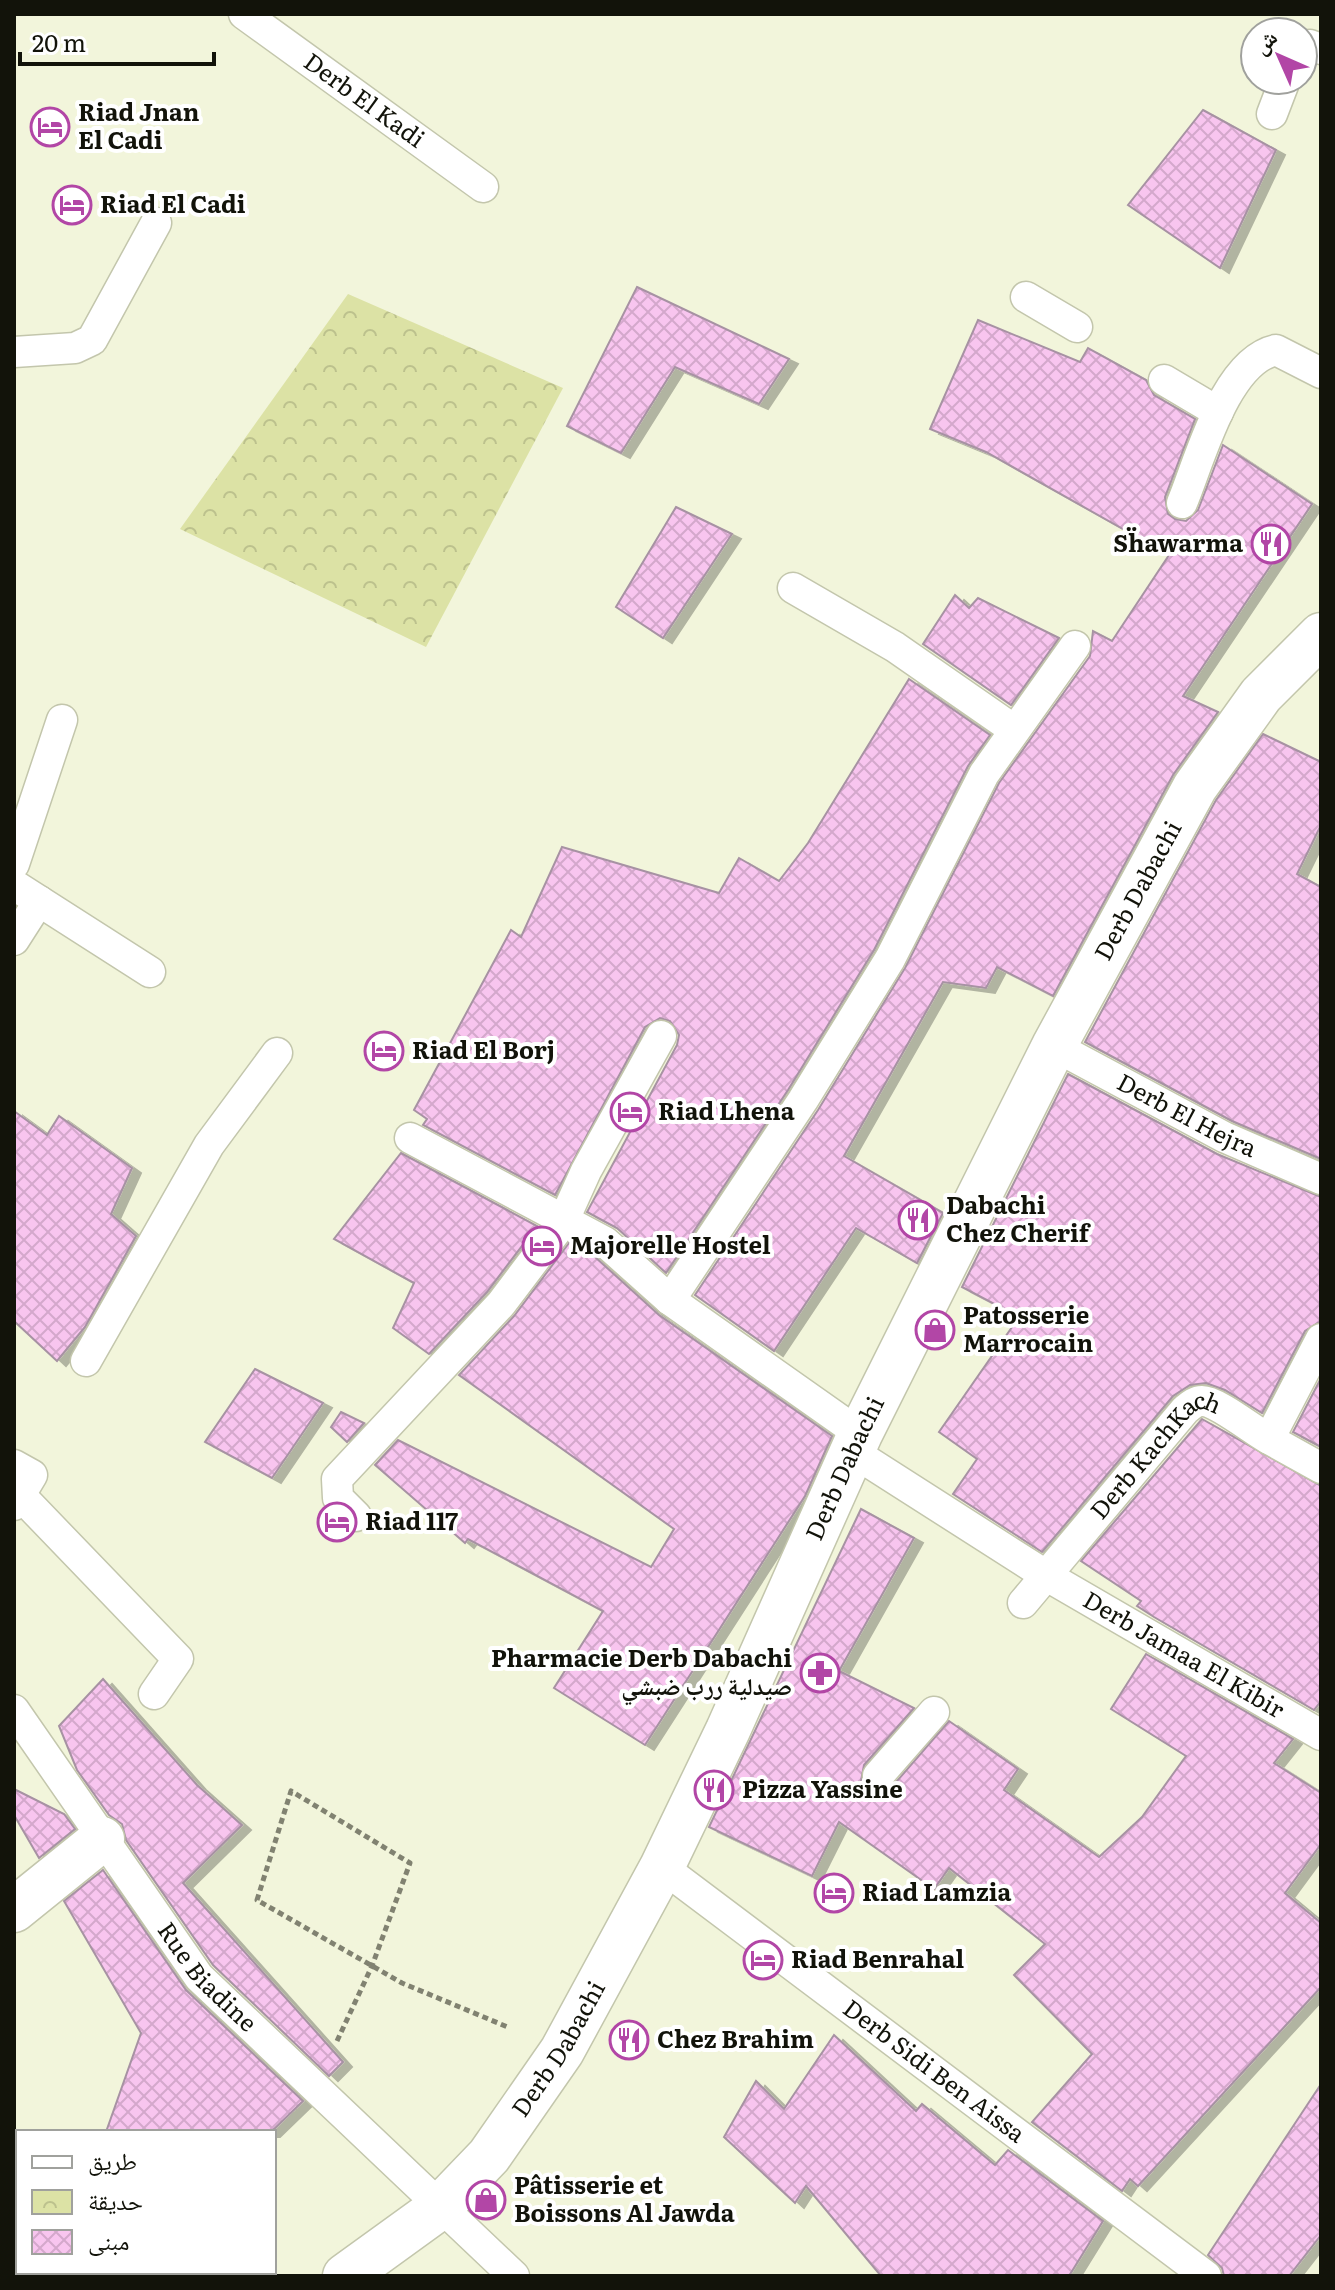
<svg xmlns="http://www.w3.org/2000/svg" width="1335" height="2290" font-family="Literata,'Noto Naskh Arabic',serif">
	<style>
		.park { fill: url(#park-crowns) }
		.building { fill: url(#building-cross-hatch); stroke: #a792a3; stroke-width: 2; filter: url(#shadow) }
		.lines { fill: none; stroke-linecap: round; stroke-linejoin: round }
		.lane-casing { stroke: #c3c6ac; stroke-width: 33 }
		.street-casing { stroke: #c3c6ac; stroke-width: 47 }
		.path { stroke: #818271; stroke-width: 5; stroke-dasharray: 6 4; stroke-linecap: butt }
		.lane { stroke: #fff; stroke-width: 30 }
		.street { stroke: #fff; stroke-width: 44 }
		.labels { text-anchor: middle; stroke-width: 8; stroke-linejoin: round; paint-order: stroke }
		.street-label { font-size: 24px; fill: #12130a; stroke: #fff }
		.poi-label { font-size: 24px; font-weight: bold; fill: #12130a; stroke: #fff; text-anchor: start }
	</style>
	<defs>
		<pattern id="park-crowns" width="20" height="18" patternUnits="userSpaceOnUse" patternTransform="scale(2)"><rect width="20" height="18" fill="#dce2a5"/><path d="M2 6a3 3 0 1 1 6 0M12 15a3 3 0 1 1 6 0" fill="none" stroke="#bcc18d"/></pattern>
		<pattern id="building-cross-hatch" width="8" height="8" patternUnits="userSpaceOnUse" patternTransform="scale(2)"><rect width="8" height="8" fill="#f8c5ef"/><path d="M0 0l8 8M0 8l8-8" fill="none" stroke="#d4a8cc"/></pattern>
		<filter id="shadow"><feDropShadow dx="9" dy="5" stdDeviation="0" flood-color="#0004"/></filter>
	</defs>
	<rect width="100%" height="100%" fill="#f2f5db"/>
	<polygon class="park" points="348,294 563,388 426,647 180,529"/>
	<g class="building">
		<polygon points="1203,110 1276,150 1220,268 1128,205"/>
		<polygon points="637,287 789,359 759,404 675,367 621,453 567,426"/>
		<polygon points="978,320 1080,362 1088,348 1146,380 1154,395 1195,419 1165,497 1168,514 1175,519 1186,521 1198,510 1223,445 1312,504 1183,696 1218,712 1173,775 1053,996 997,967 986,988 943,982 844,1156 943,1213 917,1263 856,1228 774,1351 695,1295 818,1110 905,968 999,783 1090,656 1093,631 1112,641 1169,555 986,452 930,429"/>
		<polygon points="676,507 732,534 663,638 616,607"/>
		<polygon points="955,595 969,608 978,598 1059,638 1011,705 923,644"/>
		<polygon points="909,679 990,735 968,766 874,950 788,1090 666,1273 617,1228 587,1212 677,1045 679,1035 670,1021 660,1018 645,1027 555,1195 423,1125 427,1119 414,1110 511,930 521,937 562,847 719,893 739,858 779,881 808,843"/>
		<polygon points="1263,734 1321,762 1321,825 1297,874 1321,887 1321,1159 1232,1121 1085,1042 1216,800"/>
		<polygon points="1068,1074 1217,1154 1321,1197 1321,1321 1305,1331 1262,1413 1225,1390 1206,1383 1190,1385 1173,1396 1042,1552 953,1494 977,1459 939,1432 1019,1317 962,1287"/>
		<polygon points="14,1111 47,1135 59,1116 132,1168 111,1214 136,1236 85,1327 57,1361 14,1321"/>
		<polygon points="401,1153 537,1226 487,1292 429,1354 393,1328 414,1283 334,1239"/>
		<polygon points="569,1243 595,1257 659,1315 832,1436 805,1496 645,1745 554,1688 603,1611 468,1539 465,1543 375,1465 398,1440 651,1567 674,1529 459,1375 514,1316"/>
		<polygon points="255,1369 323,1403 272,1478 205,1442"/>
		<polygon points="1321,1378 1321,1447 1293,1432"/>
		<polygon points="341,1412 364,1423 347,1442 331,1427"/>
		<polygon points="1202,1419 1321,1486 1321,1701 1314,1710 1154,1617 1137,1606 1141,1601 1081,1561"/>
		<polygon points="861,1509 914,1538 839,1671 914,1708 864,1765 861,1781 867,1790 883,1793 891,1788 949,1721 1018,1769 1004,1790 1099,1857 1142,1817 1186,1756 1111,1709 1146,1654 1293,1739 1274,1763 1321,1793 1321,1844 1285,1893 1321,1923 1321,1987 1138,2186 1130,2179 1122,2191 1032,2122 1092,2054 1014,1975 1045,1944 949,1868 934,1889 839,1822 812,1876 709,1827"/>
		<polygon points="103,1679 197,1785 242,1825 183,1883 343,2062 329,2076 213,1965 126,1840 122,1824 109,1815 77,1770 59,1726"/>
		<polygon points="14,1789 64,1814 75,1829 39,1858 14,1815"/>
		<polygon points="103,1870 186,1990 303,2101 271,2132 106,2132 141,2033 64,1901"/>
		<polygon points="834,2035 916,2111 922,2104 995,2165 1008,2150 1103,2221 1069,2276 881,2276 806,2186 795,2203 724,2137 756,2081 784,2109"/>
		<polygon points="1321,2084 1321,2235 1289,2276 1224,2276 1222,2268 1208,2255"/>
	</g>
	<g class="lines">
		<g class="lane-casing">
			<g id="lane">
				<path id="s1" d="M244,14L483,187"/>
				<polyline points="1303,48 1310,45 1321,49"/>
				<polyline points="1272,114 1285,80"/>
				<polyline points="1026,297 1077,327"/>
				<polyline points="14,352 75,348 92,340 156,223"/>
				<polyline points="1164,380 1218,412"/>
				<path d="M1182,503C1200,460 1225,361 1276,350L1321,373"/>
				<polyline points="793,588 895,647 1013,729"/>
				<polyline points="14,864 62,720"/>
				<polyline points="14,885 150,972"/>
				<polyline points="14,940 39,901"/>
				<path id="s2" d="M1054,1046L1224,1137L1321,1179"/>
				<polyline points="410,1138 605,1242 670,1300 860,1434"/>
				<polyline points="670,1300 803,1100 890,959 984,774 1075,646"/>
				<polyline points="86,1361 209,1145 277,1053"/>
				<polyline points="1269,1439 1321,1468"/>
				<path id="s3" d="M853,1452L1047,1576L1321,1735"/>
				<polyline points="14,1465 32,1475 14,1505"/>
				<polyline points="20,1495 178,1659 154,1694"/>
				<polyline points="356,1516 338,1498 337,1479 501,1304 563,1222 586,1171 661,1036"/>
				<path id="s4" d="M1023,1603L1185,1410C1190,1406 1195,1401 1202,1401C1217,1401 1254,1431 1269,1439L1321,1339"/>
				<path id="s5" d="M14,1710L199,1977L514,2276"/>
				<polyline points="878,1776 934,1712"/>
				<path id="s6" d="M662,1867L1206,2276"/>
			</g>
		</g>
		<g class="street-casing">
			<g id="street">
				<polyline points="14,1910 102,1839"/>
				<path id="s7" d="M345,2276L439,2208L489,2156L562,2051L662,1867L728,1730L860,1434L1054,1046L1195,787L1261,695L1321,635"/>
			</g>
		</g>
		<polyline class="path" points="337,2041 372,1966 410,1863 291,1791 257,1900 402,1983 510,2028"/>
		<use href="#lane" class="lane"/>
		<use href="#street" class="street"/>
	</g>
	<defs>
		<g id="hotel-ring" transform="scale(2)"><circle r="9.5" fill="#fff" stroke="#b246a6" stroke-width="1.5"/><path d="M-6-4.5h1.5V1H6V5H4.5V3h-9V5H-6ZM-4 0a1.8 1.8 0 1 1 3.6 0ZM.5 0V-2.5h3Q6-2.5 6 0Z" fill="#b246a6"/></g>
		<g id="restaurant-ring" transform="scale(2)"><circle r="9.5" fill="#fff" stroke="#b246a6" stroke-width="1.5"/><path d="M-5-6h1v4h1v-4h1v4h1v-4h1v5L-1.5 .5V6h-2V.5L-5-1ZM5-6V6H3V1.5H1.5Q1.5-4 5-6Z" fill="#b246a6"/></g>
		<g id="shop-ring" transform="scale(2)"><circle r="9.5" fill="#fff" stroke="#b246a6" stroke-width="1.5"/><path d="M-5-2.5h2.3a2.7 3.5 0 0 1 5.4 0H5L5.5 6h-11ZM-1.5-2.5h3a1.5 2.3 0 0 0-3 0Z" fill="#b246a6"/></g>
		<g id="pharmacy-ring" transform="scale(2)"><circle r="9.5" fill="#fff" stroke="#b246a6" stroke-width="1.5"/><path d="M-2-6h4v4h4v4h-4v4h-4v-4h-4v-4h4Z" fill="#b246a6"/></g>
	</defs>
	<g fill-rule="evenodd">
		<use href="#hotel-ring" x="50" y="127"/>
		<use href="#hotel-ring" x="72" y="205"/>
		<use href="#restaurant-ring" x="1271" y="544"/>
		<use href="#hotel-ring" x="384" y="1051"/>
		<use href="#hotel-ring" x="630" y="1112"/>
		<use href="#restaurant-ring" x="918" y="1220"/>
		<use href="#hotel-ring" x="542" y="1246"/>
		<use href="#shop-ring" x="935" y="1330"/>
		<use href="#hotel-ring" x="337" y="1522"/>
		<use href="#pharmacy-ring" x="820" y="1673"/>
		<use href="#restaurant-ring" x="714" y="1790"/>
		<use href="#hotel-ring" x="834" y="1893"/>
		<use href="#hotel-ring" x="763" y="1960"/>
		<use href="#restaurant-ring" x="629" y="2040"/>
		<use href="#shop-ring" x="486" y="2200"/>
	</g>
	<g class="labels">
		<g class="street-label">
			<text dy="8" stroke="none"><textPath href="#s1" startOffset="148">Derb El Kadi</textPath></text>
			<text dy="8" stroke="none"><textPath href="#s7" startOffset="1612">Derb Dabachi</textPath></text>
			<text dy="8" stroke="none"><textPath href="#s2" startOffset="150">Derb El Hejra</textPath></text>
			<text dy="8" stroke="none"><textPath href="#s7" startOffset="964">Derb Dabachi</textPath></text>
			<text dy="8" stroke="none"><textPath href="#s4" startOffset="202">Derb KachKach</textPath></text>
			<text dy="8" stroke="none"><textPath href="#s3" startOffset="388">Derb Jamaa El Kibir</textPath></text>
			<text dy="8" stroke="none"><textPath href="#s5" startOffset="330">Rue Biadine</textPath></text>
			<text dy="8" stroke="none"><textPath href="#s7" startOffset="316">Derb Dabachi</textPath></text>
			<text dy="8" stroke="none"><textPath href="#s6" startOffset="340">Derb Sidi Ben Aissa</textPath></text>
		</g>
		<g class="poi-label">
			<text x="78" y="121">Riad Jnan<tspan x="78" dy="28">El Cadi</tspan></text>
			<text x="100" y="213">Riad El Cadi</text>
			<text x="1243" y="552" text-anchor="end">Sḧawarma</text>
			<text x="412" y="1059">Riad El Borj</text>
			<text x="658" y="1120">Riad Lhena</text>
			<text x="946" y="1214">Dabachi<tspan x="946" dy="28">Chez Cherif</tspan></text>
			<text x="570" y="1254">Majorelle Hostel</text>
			<text x="963" y="1324">Patosserie<tspan x="963" dy="28">Marrocain</tspan></text>
			<text x="365" y="1530">Riad 117</text>
			<text x="792" y="1667" text-anchor="end">Pharmacie Derb Dabachi<tspan x="792" dy="28">صيدلية ررب ضبشي</tspan></text>
			<text x="742" y="1798">Pizza Yassine</text>
			<text x="862" y="1901">Riad Lamzia</text>
			<text x="791" y="1968">Riad Benrahal</text>
			<text x="657" y="2048">Chez Brahim</text>
			<text x="514" y="2194">Pâtisserie et<tspan x="514" dy="28">Boissons Al Jawda</tspan></text>
		</g>
	</g>
	<rect width="1335" height="2290" fill="none" stroke="#12130a" stroke-width="32"/>
	<rect x="16" y="2130" width="260" height="144" fill="#ffffff" stroke="#a0a19d" stroke-width="2"/>
	<rect x="32" y="2156" width="40" height="12" fill="#ffffff" stroke="#a0a19d" stroke-width="2"/>
	<text x="88" y="2170" font-size="24" fill="#12130a">طريق</text>
	<rect x="32" y="2190" width="40" height="24" fill="url(#park-crowns)" stroke="#a0a19d" stroke-width="2"/>
	<text x="88" y="2210" font-size="24" fill="#12130a">حديقة</text>
	<rect x="32" y="2230" width="40" height="24" fill="url(#building-cross-hatch)" stroke="#a0a19d" stroke-width="2"/>
	<text x="88" y="2250" font-size="24" fill="#12130a">مبنى</text>
	<g transform="translate(1279 56) rotate(315)"><circle r="38" fill="#ffffff" stroke="#a0a19d" stroke-width="2"/>
	<path d="M0-6L14 30L0 20L-14 30Z" fill="#b246a6"/>
	<text y="-12" font-size="22" font-weight="bold" text-anchor="middle" fill="#12130a">ش</text>
	</g>
	<path d="M20 52v12h194v-12" fill="none" stroke="#12130a" stroke-width="4"/>
	<text x="32" y="52" font-size="24" fill="#12130a" stroke="#ffffff" stroke-width="6" paint-order="stroke">20 m</text>
</svg>
